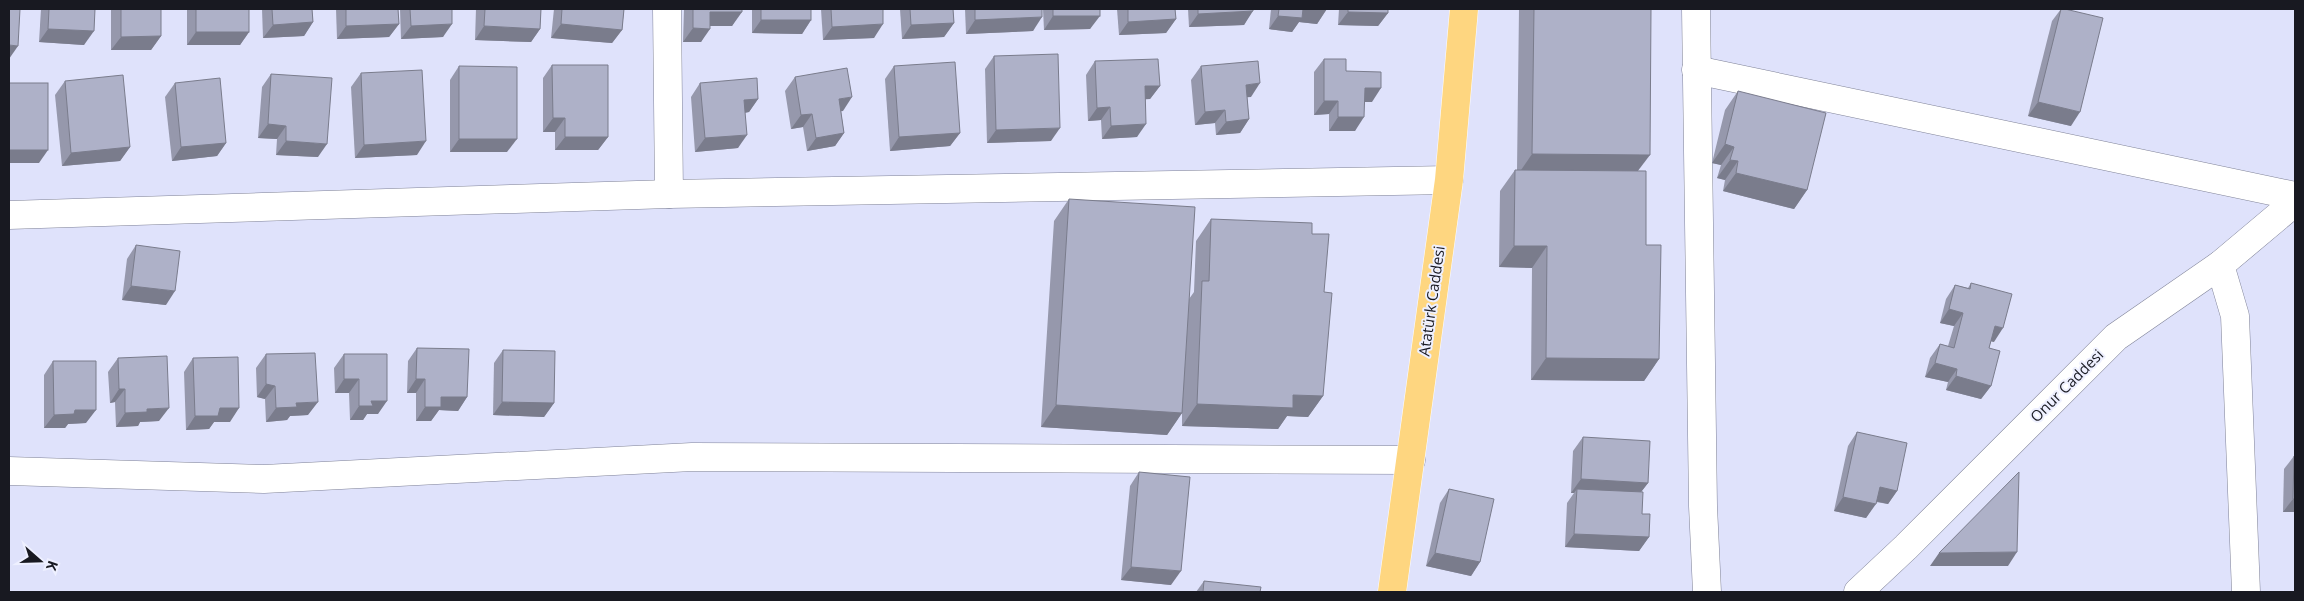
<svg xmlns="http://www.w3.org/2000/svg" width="2304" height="601" font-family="'Open Sans',sans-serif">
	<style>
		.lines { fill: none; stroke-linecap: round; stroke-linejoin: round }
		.minor-casing { stroke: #7f8297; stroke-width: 29 }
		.major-casing { stroke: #fff; stroke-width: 29 }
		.minor { stroke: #fff; stroke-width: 28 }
		.major { stroke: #fed680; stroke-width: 28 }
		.wall { fill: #9698ac }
		.shaded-wall { fill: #7a7c8c }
		.building { fill: #aeb1c8; stroke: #7a7c8c }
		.labels { text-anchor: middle; stroke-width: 4; stroke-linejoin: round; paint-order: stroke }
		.street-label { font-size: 15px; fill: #181921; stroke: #eef0ff }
	</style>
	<rect width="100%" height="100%" fill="#dfe2fb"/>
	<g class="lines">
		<g class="minor-casing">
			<g id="minor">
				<polyline points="667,9 669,194"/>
				<polyline points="1696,9 1703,506 1707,592"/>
				<polyline points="1696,70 2295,196"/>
				<polyline points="9,215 669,194 1449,180"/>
				<polyline points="2220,265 2235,316 2246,592"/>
				<polyline points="9,471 264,479 692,457 1411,460"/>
				<polyline points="1858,592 1906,547 2116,337 2220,265 2295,202"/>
			</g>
		</g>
		<g class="major-casing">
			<polyline id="major" points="1392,592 1449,180 1464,9"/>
		</g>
		<use href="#minor" class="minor"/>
		<use href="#major" class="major"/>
	</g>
	<g class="wall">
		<polygon points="41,9 95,9 84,45 39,42"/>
		<polygon points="111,9 161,9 161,36 151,50 111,50"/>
		<polygon points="187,9 249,9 249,32 240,45 187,45"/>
		<polygon points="262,9 312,9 313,22 304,36 263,38"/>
		<polygon points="336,9 398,9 399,24 389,37 337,39"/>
		<polygon points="400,9 452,9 443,37 401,39"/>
		<polygon points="476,9 541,9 540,29 531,42 475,40"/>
		<polygon points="554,9 624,9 622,30 612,43 551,38"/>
		<polygon points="684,9 742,9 732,26 710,26 701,42 683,42"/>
		<polygon points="752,9 811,9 811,20 802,34 752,33"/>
		<polygon points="821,9 883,9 874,38 823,40"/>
		<polygon points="900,9 953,9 954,23 944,37 902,39"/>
		<polygon points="965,9 1042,9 1033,31 966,34"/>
		<polygon points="1043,9 1100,9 1090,29 1044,30"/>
		<polygon points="1117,9 1175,9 1176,19 1166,33 1119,35"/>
		<polygon points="1188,9 1253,9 1244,25 1189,27"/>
		<polygon points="1271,9 1327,9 1317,24 1299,22 1292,32 1269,29"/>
		<polygon points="1339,9 1388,9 1388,13 1378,26 1338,25"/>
		<polygon points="1519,9 1651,9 1638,171 1646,245 1659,359 1644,381 1531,380 1532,268 1499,267 1500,191 1515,170 1517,170"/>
		<polygon points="2061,9 2071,126 2028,116 2052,21"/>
		<polygon points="994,56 1051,141 987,143 985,69"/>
		<polygon points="1324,59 1372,102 1365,102 1355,131 1329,131 1329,114 1314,115 1314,72"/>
		<polygon points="1095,61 1160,86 1150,99 1145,99 1137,137 1102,139 1101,120 1088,121 1086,75"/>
		<polygon points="552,65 608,137 598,150 555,150 555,132 543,132 543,78"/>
		<polygon points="459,66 507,152 450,152 450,80"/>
		<polygon points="894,66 960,133 950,146 890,151 885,79"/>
		<polygon points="1201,66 1251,97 1247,97 1249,119 1240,133 1216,135 1215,123 1195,125 1191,80"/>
		<polygon points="361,73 417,155 355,158 351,87"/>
		<polygon points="271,74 318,157 276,155 277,139 258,138 262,87"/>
		<polygon points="795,77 843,111 841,111 844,133 835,146 807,151 803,127 791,129 785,91"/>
		<polygon points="65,81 130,147 120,161 62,166 55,95"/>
		<polygon points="175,83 226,143 217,156 172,161 165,97"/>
		<polygon points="700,83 758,99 749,112 745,113 738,148 695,152 691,97"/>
		<polygon points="1738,91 1807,190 1794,209 1723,191 1725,180 1717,178 1721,165 1712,163 1725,110"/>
		<polygon points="1069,199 1189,299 1194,292 1196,241 1211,219 1312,234 1324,292 1323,396 1308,417 1287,416 1278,429 1182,426 1182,409 1182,413 1167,435 1041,427 1054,221"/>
		<polygon points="136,245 166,305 122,300 127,259"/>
		<polygon points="1971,283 1994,342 1991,341 1989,348 1991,386 1981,399 1946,390 1948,382 1925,377 1930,358 1940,344 1948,346 1954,326 1940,323 1946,299 1955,285 1968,288"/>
		<polygon points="417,348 467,397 458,411 439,410 431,421 416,421 416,393 407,393 408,361"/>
		<polygon points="503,350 554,403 544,417 493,415 494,363"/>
		<polygon points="266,354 308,415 290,416 287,420 266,422 265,399 257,397 256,368"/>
		<polygon points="344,354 387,354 378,414 367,414 363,420 350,420 349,393 335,393 334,368"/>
		<polygon points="118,358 159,421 140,422 138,426 116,427 115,402 110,403 108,372"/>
		<polygon points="193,358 230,422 214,422 209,429 186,430 184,372"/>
		<polygon points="53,361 86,423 68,424 65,428 44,428 44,375"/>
		<polygon points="1857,432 1897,491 1888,504 1876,502 1866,518 1834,511 1848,446"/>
		<polygon points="1583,437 1648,483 1641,492 1642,514 1649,537 1639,551 1565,547 1567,503 1574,493 1571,493 1573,451"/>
		<polygon points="2294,456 2295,512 2283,512 2284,469"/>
		<polygon points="1139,472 1171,585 1121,580 1130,486"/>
		<polygon points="1449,489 1480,562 1471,576 1426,566 1440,503"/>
		<polygon points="1204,581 1260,592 1196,592"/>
	</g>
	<g class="shaded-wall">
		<polygon points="1302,9 1326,10 1317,24 1299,22 1292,32 1269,29 1278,16"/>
		<polygon points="1253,11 1244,25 1189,27 1198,14"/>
		<polygon points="710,12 742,12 732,26 701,26"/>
		<polygon points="1348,12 1388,13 1378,26 1338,25"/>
		<polygon points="1053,16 1100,16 1090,29 1044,30"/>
		<polygon points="1042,17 1033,31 966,34 975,20"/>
		<polygon points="1176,19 1166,33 1119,35 1128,22"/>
		<polygon points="761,20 811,20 802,34 752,33"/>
		<polygon points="313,22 304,36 263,38 273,25"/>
		<polygon points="954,23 944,37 902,39 911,25"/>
		<polygon points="399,24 389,37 337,39 346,26"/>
		<polygon points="452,24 443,37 401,39 411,26"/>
		<polygon points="561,24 622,30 612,43 551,38"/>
		<polygon points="883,24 874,38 823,40 832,27"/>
		<polygon points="484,26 540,29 531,42 475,40"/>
		<polygon points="693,28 710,29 701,42 683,42"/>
		<polygon points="48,29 94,31 84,45 39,42"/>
		<polygon points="196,32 249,32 240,45 187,45"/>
		<polygon points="161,36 151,50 111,50 121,37"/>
		<polygon points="9,45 18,46 9,59"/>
		<polygon points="1260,83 1251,97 1237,98 1246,85"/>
		<polygon points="1145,86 1160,86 1150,99 1135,100"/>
		<polygon points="1365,88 1381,88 1372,102 1355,102"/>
		<polygon points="852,97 843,111 829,113 839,99"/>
		<polygon points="758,99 749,112 735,114 744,100"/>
		<polygon points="1324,101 1338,101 1329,114 1314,115"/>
		<polygon points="2038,102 2080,112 2071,126 2028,116"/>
		<polygon points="1110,107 1101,120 1088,121 1097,108"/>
		<polygon points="1225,110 1215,123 1195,125 1205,112"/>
		<polygon points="812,114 803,127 791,129 801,115"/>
		<polygon points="1338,117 1364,117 1355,131 1329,131"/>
		<polygon points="553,118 565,118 555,132 543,132"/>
		<polygon points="1249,119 1240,133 1216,135 1226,122"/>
		<polygon points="268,124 286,126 277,139 258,138"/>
		<polygon points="1146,124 1137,137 1102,139 1111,126"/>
		<polygon points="1060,128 1051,141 987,143 996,130"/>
		<polygon points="844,133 835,146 807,151 816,138"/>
		<polygon points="960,133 950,146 890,151 899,137"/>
		<polygon points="747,135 738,148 695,152 705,138"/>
		<polygon points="565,137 608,137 598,150 555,150"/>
		<polygon points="459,139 517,139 507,152 450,152"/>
		<polygon points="286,141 327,144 318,157 276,155"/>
		<polygon points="426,141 417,155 355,158 364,145"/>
		<polygon points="226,143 217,156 172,161 181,147"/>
		<polygon points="1725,144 1734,147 1721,165 1712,163"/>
		<polygon points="130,147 120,161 62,166 71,153"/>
		<polygon points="9,150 48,150 39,163 9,163"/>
		<polygon points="1532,154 1650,155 1634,176 1517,176"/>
		<polygon points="1730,160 1738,161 1725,180 1717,178"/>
		<polygon points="1736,173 1807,190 1794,209 1723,191"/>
		<polygon points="1514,246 1547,246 1532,268 1499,267"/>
		<polygon points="131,286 175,291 166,305 122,300"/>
		<polygon points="1949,309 1963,313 1954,326 1940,323"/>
		<polygon points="1995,326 2003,328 1994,342 1986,340"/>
		<polygon points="1546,358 1659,359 1644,381 1531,380"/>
		<polygon points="1935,363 1957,369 1948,382 1925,377"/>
		<polygon points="1956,376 1991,386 1981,399 1946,390"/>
		<polygon points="344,379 359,379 349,393 335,393"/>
		<polygon points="416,379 425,379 416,393 407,393"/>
		<polygon points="266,384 275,386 265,399 257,397"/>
		<polygon points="119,389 125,389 115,402 110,403"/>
		<polygon points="1293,395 1323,396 1308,417 1287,416 1278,429 1182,426 1197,404"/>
		<polygon points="441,397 467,397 458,411 439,410 431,421 416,421 425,407"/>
		<polygon points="371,401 387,401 378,414 367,414 363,420 350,420 359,406"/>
		<polygon points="318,402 308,415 290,416 287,420 266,422 276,408 296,403"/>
		<polygon points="502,402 554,403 544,417 493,415"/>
		<polygon points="1056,405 1182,413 1167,435 1041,427"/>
		<polygon points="169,408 159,421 140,422 138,426 116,427 125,413 147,409"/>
		<polygon points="220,408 239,408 230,422 214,422 209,429 186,430 195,416"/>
		<polygon points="75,410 96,410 86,423 68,424 65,428 44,428 54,415"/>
		<polygon points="1581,479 1648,483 1638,496 1577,489 1574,493 1571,493"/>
		<polygon points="1880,487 1897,491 1888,504 1870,500"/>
		<polygon points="1843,497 1876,504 1866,518 1834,511"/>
		<polygon points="2293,499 2295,499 2295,512 2283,512"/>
		<polygon points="1574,534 1649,537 1639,551 1565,547"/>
		<polygon points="2017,552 2008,566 1930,566 1939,553"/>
		<polygon points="1435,553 1480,562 1471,576 1426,566"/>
		<polygon points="1131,567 1181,571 1171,585 1121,580"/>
	</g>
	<g class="building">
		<polygon points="9,9 20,9 18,46 9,45"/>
		<polygon points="49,9 95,9 94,31 48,29"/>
		<polygon points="121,9 161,9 161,36 121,37"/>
		<rect x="196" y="9" width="53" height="23"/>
		<polygon points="272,9 312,9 313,22 273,25"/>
		<polygon points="346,9 398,9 399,24 346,26"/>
		<polygon points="410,9 452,9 452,24 411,26"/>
		<polygon points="485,9 541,9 540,29 484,26"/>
		<polygon points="562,9 624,9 622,30 561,24"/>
		<polygon points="693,9 742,9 742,12 710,12 710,29 693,28"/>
		<rect x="761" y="9" width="50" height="11"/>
		<polygon points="831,9 883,9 883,24 832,27"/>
		<polygon points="910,9 953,9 954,23 911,25"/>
		<polygon points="975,9 1042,9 1042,17 975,20"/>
		<rect x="1053" y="9" width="47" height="7"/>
		<polygon points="1128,9 1175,9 1176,19 1128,22"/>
		<polygon points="1198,9 1253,9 1253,11 1198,14"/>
		<polygon points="1279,9 1303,9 1302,18 1278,16"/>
		<polygon points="1311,9 1327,9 1326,10"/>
		<polygon points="1348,9 1388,9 1388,13 1348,12"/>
		<polygon points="1534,9 1651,9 1650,155 1532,154"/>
		<polygon points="2061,9 2065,9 2103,18 2080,112 2038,102"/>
		<polygon points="1058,54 1060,128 996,130 994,56"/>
		<polygon points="1158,59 1160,86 1145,86 1146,124 1111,126 1110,107 1097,108 1095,61"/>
		<polygon points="1324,59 1346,59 1346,71 1381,72 1381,88 1365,88 1364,117 1338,117 1338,101 1324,101"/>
		<polygon points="1258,61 1260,83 1246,85 1249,119 1226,122 1225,110 1205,112 1201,66"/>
		<polygon points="955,62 960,133 899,137 894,66"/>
		<polygon points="552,65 608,65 608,137 565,137 565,118 553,118"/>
		<polygon points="459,66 517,67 517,139 459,139"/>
		<polygon points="847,68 852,97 839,99 844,133 816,138 812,114 801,115 795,77"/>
		<polygon points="422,70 426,141 364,145 361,73"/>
		<polygon points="271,74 332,78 327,144 286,141 286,126 268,124"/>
		<polygon points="123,75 130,147 71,153 65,81"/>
		<polygon points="220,78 226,143 181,147 175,83"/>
		<polygon points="757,78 758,99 744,100 747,135 705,138 700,83"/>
		<rect x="9" y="83" width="39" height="67"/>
		<polygon points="1738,91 1826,113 1807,190 1736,173 1738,161 1730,160 1734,147 1725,144"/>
		<polygon points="1515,170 1646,171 1646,245 1661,245 1659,359 1546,358 1547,246 1514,246"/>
		<polygon points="1069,199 1195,207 1182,413 1056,405"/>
		<polygon points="1211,219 1312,223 1312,234 1329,234 1324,292 1332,293 1323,396 1293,395 1293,408 1197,404 1202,281 1209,281"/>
		<polygon points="136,245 180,251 175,291 131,286"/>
		<polygon points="1971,283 2012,294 2003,328 1995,326 1989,348 2000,351 1991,386 1956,376 1957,369 1935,363 1940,344 1954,348 1963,313 1949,309 1955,285 1970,289"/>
		<polygon points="417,348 469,349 467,397 441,397 441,407 425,407 425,379 416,379"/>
		<polygon points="503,350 555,351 554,403 502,402"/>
		<polygon points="315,353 318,402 296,403 297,407 276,408 275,386 266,384 266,354"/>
		<polygon points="344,354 387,354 387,401 371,401 373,406 359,406 359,379 344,379"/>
		<polygon points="167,356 169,408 147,409 147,412 125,413 125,389 119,389 118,358"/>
		<polygon points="238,357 239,408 220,408 218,416 195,416 193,358"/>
		<polygon points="53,361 96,361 96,410 75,410 74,414 54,415"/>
		<polygon points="1857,432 1907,443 1897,491 1880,487 1876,504 1843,497"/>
		<polygon points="1583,437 1650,441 1648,483 1581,479"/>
		<polygon points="2294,456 2295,456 2295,499 2293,499"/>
		<polygon points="1139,472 1190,477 1181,571 1131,567"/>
		<polygon points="2019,472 2017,552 1939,553"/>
		<polygon points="1449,489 1494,499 1480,562 1435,553"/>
		<polygon points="1577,489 1643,492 1642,514 1650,514 1649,537 1574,534"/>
		<polygon points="1204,581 1261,587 1260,592 1203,592"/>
	</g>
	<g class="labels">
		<g class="street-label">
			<text transform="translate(1432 301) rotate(-82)" y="5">Atatürk Caddesi</text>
			<text transform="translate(2067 386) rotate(-45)" y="5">Onur Caddesi</text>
		</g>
	</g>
	<rect width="2304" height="601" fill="none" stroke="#181921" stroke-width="20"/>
	<g transform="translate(40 561) rotate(110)" stroke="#eef0ff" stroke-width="4" paint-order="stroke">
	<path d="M0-4L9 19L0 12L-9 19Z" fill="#181921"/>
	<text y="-8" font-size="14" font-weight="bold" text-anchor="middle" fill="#181921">K</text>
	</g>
</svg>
